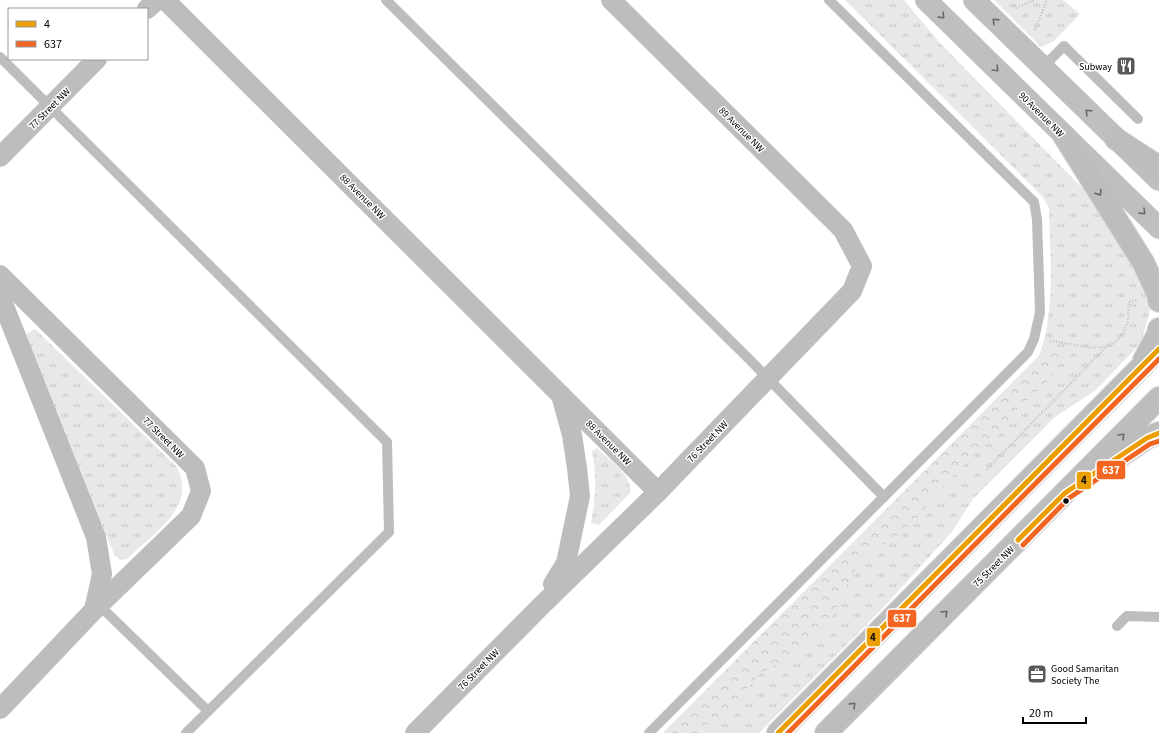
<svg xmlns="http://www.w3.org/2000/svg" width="1159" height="733" font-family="'Source Sans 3',sans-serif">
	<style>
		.grass { fill: url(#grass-tufts) }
		.forest { fill: url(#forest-crowns) }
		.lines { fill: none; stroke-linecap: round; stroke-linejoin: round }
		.primary-casing { stroke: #dbdbdb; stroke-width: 24 }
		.path { stroke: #c2c2c2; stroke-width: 2.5; stroke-dasharray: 1 2; stroke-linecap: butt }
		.lane { stroke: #bdbdbd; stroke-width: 10 }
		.street { stroke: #bdbdbd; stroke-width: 20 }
		.secondary { stroke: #bfbfbf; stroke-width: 22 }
		.primary { stroke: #bdbdbd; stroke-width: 22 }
		.bus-1-casing { stroke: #fff; stroke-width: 8 }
		.bus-2-casing { stroke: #fff; stroke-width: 8 }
		.bus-1 { stroke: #eb9e00; stroke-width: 5 }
		.bus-2 { stroke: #f26522; stroke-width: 5 }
		.oneway { stroke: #696969 }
		.oneway2 { stroke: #686868 }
		.bus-dot { fill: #000; stroke: #fff; stroke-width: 1.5 }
		.labels { text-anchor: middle; stroke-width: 3; stroke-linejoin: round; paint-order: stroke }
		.poi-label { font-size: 10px; fill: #000; stroke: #fff; text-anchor: end }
		.street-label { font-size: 10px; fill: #000; stroke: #fff }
		.line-badge { stroke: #fff; stroke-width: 1.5 }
		.badge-label { font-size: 11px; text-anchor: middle; font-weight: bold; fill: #fff }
		.pale-badge-label { font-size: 11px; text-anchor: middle; font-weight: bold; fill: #111 }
	</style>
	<defs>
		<pattern id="grass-tufts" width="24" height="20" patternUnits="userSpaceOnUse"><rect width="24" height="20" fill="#e8e8e8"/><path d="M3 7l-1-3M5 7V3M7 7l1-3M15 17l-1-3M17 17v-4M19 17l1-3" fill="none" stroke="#c5c5c5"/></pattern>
		<pattern id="forest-crowns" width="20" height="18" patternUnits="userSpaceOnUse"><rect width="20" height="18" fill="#e8e8e8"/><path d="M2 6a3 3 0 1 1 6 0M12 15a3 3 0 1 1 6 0" fill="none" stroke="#c5c5c5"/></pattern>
	</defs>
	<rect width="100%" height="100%" fill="#fff"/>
	<g class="grass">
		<path d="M845,0H904L939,42L1093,199L1110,222L1152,303L1141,343L1096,390L1055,417L973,499L951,533L881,610L759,733H663L1039,356C1056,310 1050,257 1049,208L1042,196Z"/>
		<polygon points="994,0 1063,0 1080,14 1053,42 1041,47"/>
		<path d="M35,329L176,466C200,506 152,534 127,559L120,560L114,554L26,334Z"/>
		<path d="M597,448C609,460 633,475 630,493L599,525L591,523C596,498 597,476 592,451Z"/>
	</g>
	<polygon class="forest" points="1043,346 1061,350 1059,363 1047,383 1018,408 1001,431 970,458 941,488 915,521 894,538 864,556 848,583 830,622 790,658 760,673 740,698 703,728 700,733 663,733 1039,356"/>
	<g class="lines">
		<g class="primary-casing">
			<g id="primary">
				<polyline points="1064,136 1143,262 1158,294 1159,301"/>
				<polyline points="1116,139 1159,167"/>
				<polyline points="1144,360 1157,336 1159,329"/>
				<polyline points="1104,467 1147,438 1159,433"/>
				<polyline points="778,733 1159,349"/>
				<polyline points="826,733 1159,398"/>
			</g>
		</g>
		<g class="path">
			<polyline points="1014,6 1016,8 1034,0"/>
			<polyline points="1035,30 1047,0"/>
			<path d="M1050,341C1079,343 1114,362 1127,324C1129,318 1128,309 1129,302L1137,300"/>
			<polyline points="987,469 1107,346"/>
		</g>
		<g class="lane">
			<polyline points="386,0 750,360 884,497"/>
			<polyline points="0,57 387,442 389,532 186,733"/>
			<polyline points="1043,67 1064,46 1138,119"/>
			<polyline points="99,605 208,711"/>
			<polyline points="1117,626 1127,616 1159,617"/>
			<polyline points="649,733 1028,352 1034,339 1040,312 1037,219 1034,202 829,0"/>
		</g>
		<g class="street">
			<polyline points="165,0 658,492"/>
			<polyline points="147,9 157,0"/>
			<polyline points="0,157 97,59"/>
			<polyline points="0,275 195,468 201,491 191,516 94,610 0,709"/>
			<polyline points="0,296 96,537 102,574 94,610"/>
			<polyline points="553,584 566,563 580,496 577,468 572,435 561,395"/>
			<polyline points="415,733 541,606 658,492 852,291 862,266 843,230 611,0"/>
		</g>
		<g class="secondary">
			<polyline points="926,0 1159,228"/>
			<polyline points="974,0 1159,180"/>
		</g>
		<use href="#primary" class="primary"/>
		<g class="bus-1-casing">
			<g id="bus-1">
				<polyline points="1018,540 1065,493 1147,438 1159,433"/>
				<polyline points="778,733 1159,349"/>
			</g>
		</g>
		<g class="bus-2-casing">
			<g id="bus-2">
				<polyline points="1023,545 1069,498 1150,444 1159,441"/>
				<polyline points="788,733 1159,359"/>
			</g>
		</g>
		<use href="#bus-1" class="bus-1"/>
		<use href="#bus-2" class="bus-2"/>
	</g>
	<defs><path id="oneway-chevron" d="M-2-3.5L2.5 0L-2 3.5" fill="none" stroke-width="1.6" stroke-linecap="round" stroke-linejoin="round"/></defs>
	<g class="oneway">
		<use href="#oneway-chevron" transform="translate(942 16) rotate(44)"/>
		<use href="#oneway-chevron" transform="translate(995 21) rotate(-136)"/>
		<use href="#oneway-chevron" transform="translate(996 69) rotate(45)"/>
		<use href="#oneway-chevron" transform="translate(1088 112) rotate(-136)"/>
		<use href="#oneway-chevron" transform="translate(1143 212) rotate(44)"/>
	</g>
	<g class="oneway2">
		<use href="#oneway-chevron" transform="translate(1099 193) rotate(58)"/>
		<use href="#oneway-chevron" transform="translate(1122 436) rotate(-45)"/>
		<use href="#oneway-chevron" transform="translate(945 613) rotate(-45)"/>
		<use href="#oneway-chevron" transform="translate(853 705) rotate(-45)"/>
	</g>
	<defs>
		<g id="restaurant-square" transform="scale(1)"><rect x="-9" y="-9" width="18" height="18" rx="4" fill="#595959" stroke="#fff"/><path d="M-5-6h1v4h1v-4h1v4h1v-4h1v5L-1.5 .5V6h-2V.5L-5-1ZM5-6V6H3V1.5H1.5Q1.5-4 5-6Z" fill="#fff"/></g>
		<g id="office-square" transform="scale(1)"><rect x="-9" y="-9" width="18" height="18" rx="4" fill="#595959" stroke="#fff"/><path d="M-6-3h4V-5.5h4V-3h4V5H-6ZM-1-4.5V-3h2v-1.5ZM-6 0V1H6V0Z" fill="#fff"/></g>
	</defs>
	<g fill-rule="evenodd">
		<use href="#restaurant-square" x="1126" y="66"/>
		<use href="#office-square" x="1037" y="674"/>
	</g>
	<circle class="bus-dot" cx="1066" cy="501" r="3.5"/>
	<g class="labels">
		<g class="poi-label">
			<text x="1112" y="70">Subway</text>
			<text x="1051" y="672" text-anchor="start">Good Samaritan<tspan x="1051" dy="12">Society The</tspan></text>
		</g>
		<g class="street-label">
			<text transform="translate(49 108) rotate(-45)" y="4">77 Street NW</text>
			<text transform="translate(1042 114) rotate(45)" y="4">90 Avenue NW</text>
			<text transform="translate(742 129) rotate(45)" y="4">89 Avenue NW</text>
			<text transform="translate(363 196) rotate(45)" y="4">88 Avenue NW</text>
			<text transform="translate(164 437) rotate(45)" y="4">77 Street NW</text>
			<text transform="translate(707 441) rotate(-46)" y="4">76 Street NW</text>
			<text transform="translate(609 442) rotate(45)" y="4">88 Avenue NW</text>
			<text transform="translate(993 566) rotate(-45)" y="4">75 Street NW</text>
			<text transform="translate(478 669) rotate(-45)" y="4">76 Street NW</text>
		</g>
	</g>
	<g class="line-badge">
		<rect x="1096" y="460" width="30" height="20" rx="4" fill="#f26522"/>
		<rect x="1076" y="471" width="16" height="19" rx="4" fill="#eb9e00"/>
		<rect x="887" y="609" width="30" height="19" rx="4" fill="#f26522"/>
		<rect x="866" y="627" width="15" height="20" rx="4" fill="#eb9e00"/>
	</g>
	<g class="badge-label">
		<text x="1111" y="474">637</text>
		<text x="902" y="622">637</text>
	</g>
	<g class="pale-badge-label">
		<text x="1084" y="484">4</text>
		<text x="873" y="641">4</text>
	</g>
	<rect x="8" y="8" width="140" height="52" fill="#ffffff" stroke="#999999"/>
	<rect x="16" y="21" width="20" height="6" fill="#eb9e00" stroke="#999999"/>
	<text x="44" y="28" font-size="12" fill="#000000">4</text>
	<rect x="16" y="41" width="20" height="6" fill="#f26522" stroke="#999999"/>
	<text x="44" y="48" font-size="12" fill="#000000">637</text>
	<path d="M1023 717v6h63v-6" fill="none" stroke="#000000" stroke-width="2"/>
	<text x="1029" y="717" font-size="12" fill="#000000" stroke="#ffffff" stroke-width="3" paint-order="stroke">20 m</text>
</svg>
